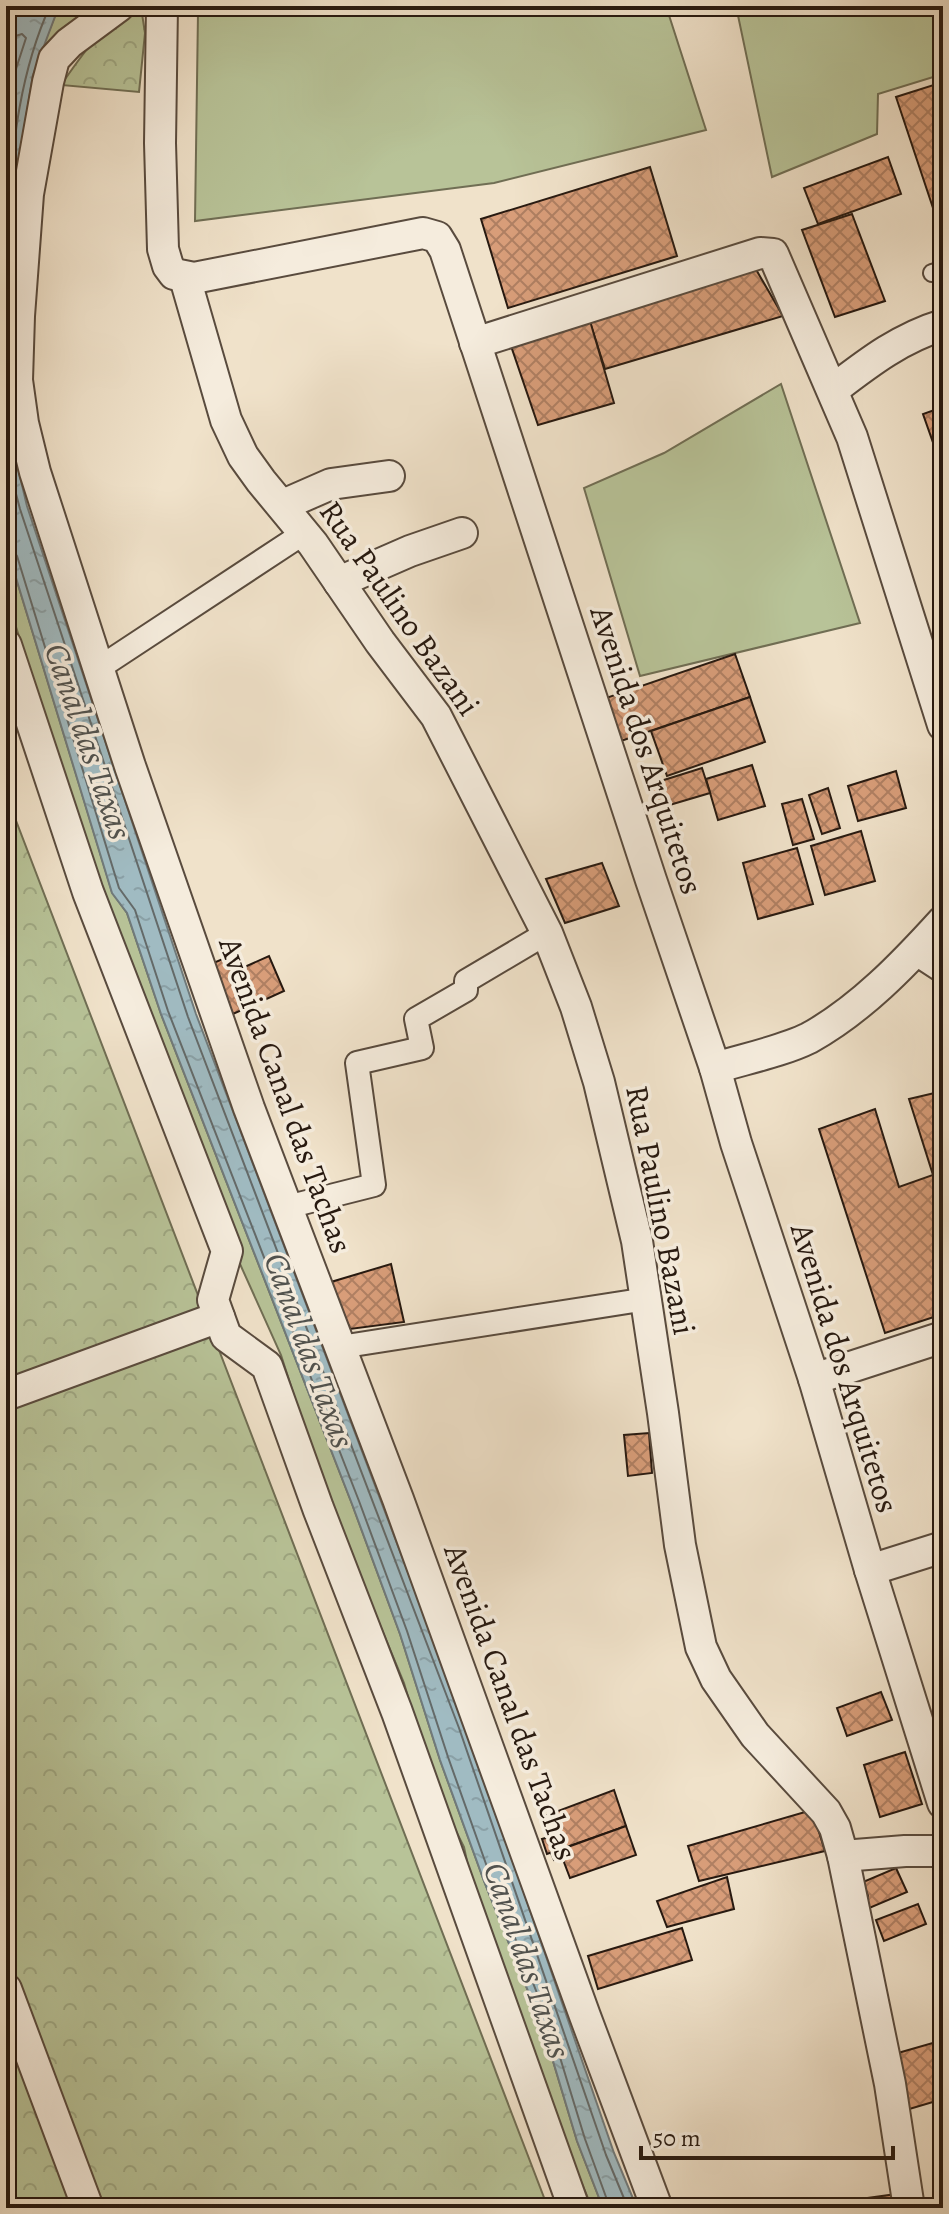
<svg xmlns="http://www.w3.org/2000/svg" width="949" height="2214" font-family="Alegreya,serif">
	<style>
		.green { fill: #b8c398; stroke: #706e54; stroke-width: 2 }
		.forest { fill: url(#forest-crowns); stroke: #706e54; stroke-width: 2 }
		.water { fill: url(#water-ripples); stroke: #707a7b; stroke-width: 2 }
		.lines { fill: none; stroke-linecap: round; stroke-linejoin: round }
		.shore { stroke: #646a69; stroke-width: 2 }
		.building { fill: url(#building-cross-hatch); stroke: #271910; stroke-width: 2 }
		.service-casing { stroke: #594b3e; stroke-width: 20 }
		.pedestrian-casing { stroke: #594b3e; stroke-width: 26 }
		.minor-casing { stroke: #594b3e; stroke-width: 34 }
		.service { stroke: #f5ecdd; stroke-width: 16 }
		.pedestrian { stroke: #f5ecdd; stroke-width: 22 }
		.minor { stroke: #f5ecdd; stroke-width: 30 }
		.labels { text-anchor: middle; stroke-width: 7; stroke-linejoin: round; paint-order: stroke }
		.street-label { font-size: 32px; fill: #271910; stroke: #f5ecdd }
		.water-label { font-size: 34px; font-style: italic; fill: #51524e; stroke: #f5ecdd }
	</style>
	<defs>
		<pattern id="forest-crowns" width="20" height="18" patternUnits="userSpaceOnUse" patternTransform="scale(2)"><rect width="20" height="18" fill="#b8c398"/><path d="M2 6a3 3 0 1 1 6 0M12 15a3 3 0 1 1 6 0" fill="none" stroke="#9ea782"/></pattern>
		<pattern id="water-ripples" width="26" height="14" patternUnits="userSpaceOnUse" patternTransform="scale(2)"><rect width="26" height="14" fill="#a0bbc2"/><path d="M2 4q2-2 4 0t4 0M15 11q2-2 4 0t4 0" fill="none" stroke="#8aa0a6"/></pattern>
		<pattern id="building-cross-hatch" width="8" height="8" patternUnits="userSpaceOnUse" patternTransform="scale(2)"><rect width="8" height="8" fill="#d89d79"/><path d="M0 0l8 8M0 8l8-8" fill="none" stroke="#af7f62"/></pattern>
	</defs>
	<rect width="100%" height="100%" fill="#f0e2ca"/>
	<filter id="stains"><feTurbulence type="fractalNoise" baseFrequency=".0025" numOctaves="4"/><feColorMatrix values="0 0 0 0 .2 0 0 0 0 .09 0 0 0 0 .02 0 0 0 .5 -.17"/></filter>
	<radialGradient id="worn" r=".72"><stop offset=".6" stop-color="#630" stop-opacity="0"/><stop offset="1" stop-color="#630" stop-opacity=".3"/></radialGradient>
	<g class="green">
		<polygon points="201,6 666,6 706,130 494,183 195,221 198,13"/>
		<polygon points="736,6 943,6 943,74 878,94 877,134 772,177"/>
		<polygon points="781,384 860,623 640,676 584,488 664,453"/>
		<polygon points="6,545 112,892 127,913 161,1014 352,1504 400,1634 440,1760 484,1881 544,2031 577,2141 603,2208 592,2208 572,2160 477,1908 464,1847 435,1789 404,1683 326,1495 281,1355 240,1264 127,971 6,596"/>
	</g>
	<g class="forest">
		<polygon points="59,6 89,6 41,51"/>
		<path d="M137,6L141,7L145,33L139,92L61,85C75,65 114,7 137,6Z"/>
		<polygon points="6,805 10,805 548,2208 6,2208"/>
	</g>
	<g class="water">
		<polygon points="14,6 59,6 33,75 21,147 6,307 6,40"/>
		<polygon points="6,418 27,506 196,1014 466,1725 614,2153 637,2208 603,2208 577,2141 544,2031 484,1881 440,1760 400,1634 352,1504 161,1014 127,913 112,893 6,545"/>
	</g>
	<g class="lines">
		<g class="shore">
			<polyline points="6,39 22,34 26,38 15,72 6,129"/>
			<path d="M6,219C13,146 19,74 50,6"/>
			<polyline points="6,456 20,509 188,1017 459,1728 606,2155 628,2208"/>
			<polyline points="6,549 13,550 17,556 119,888 135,910 168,1011 359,1501 407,1631 448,1757 491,1878 551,2028 585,2139 610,2208"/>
		</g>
	</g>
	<g class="building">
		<polygon points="943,82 943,238 896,97"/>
		<polygon points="888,157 901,194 818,224 804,188"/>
		<polygon points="650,167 677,256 508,308 481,219"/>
		<polygon points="852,214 885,301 835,317 802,230"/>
		<polygon points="754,266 783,316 605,369 588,316"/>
		<polygon points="588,314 614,403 538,425 510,343"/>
		<polygon points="943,407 943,471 923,414"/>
		<polygon points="735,654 750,697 618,742 603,699"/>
		<polygon points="750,697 765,742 667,776 651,731"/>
		<polygon points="752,765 765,806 718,820 706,779"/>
		<polygon points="702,768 710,793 656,809 648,785"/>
		<polygon points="896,771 906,808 858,821 848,786"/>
		<polygon points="828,788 840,828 822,834 809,795"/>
		<polygon points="802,799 814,839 793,845 782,804"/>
		<polygon points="861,831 875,881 825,895 811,846"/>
		<polygon points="797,848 813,904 758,919 743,863"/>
		<polygon points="602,863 619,906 565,923 546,879"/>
		<polygon points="232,955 238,970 269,956 284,991 233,1014 211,964"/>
		<polygon points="943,1091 943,1314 885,1333 819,1129 875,1109 899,1187 933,1175 909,1099"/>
		<polygon points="391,1264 404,1322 350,1329 331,1282"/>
		<polygon points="649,1433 652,1473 628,1476 624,1435"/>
		<polygon points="881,1692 892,1720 847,1736 837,1708"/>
		<polygon points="905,1752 922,1804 880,1817 864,1765"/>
		<polygon points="614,1790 626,1826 547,1854 542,1839 549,1837 542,1817"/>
		<polygon points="812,1810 825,1851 699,1881 688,1846"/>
		<polygon points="626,1826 636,1855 570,1878 562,1857 554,1860 551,1853"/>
		<polygon points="896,1868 907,1892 867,1909 863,1898 868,1896 863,1882"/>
		<polygon points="727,1877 734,1909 667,1927 657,1901"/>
		<polygon points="918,1904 926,1924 884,1941 876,1920"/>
		<polygon points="682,1928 692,1960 598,1989 588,1956"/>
		<polygon points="943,2040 943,2099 906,2110 891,2055"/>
		<polygon points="897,2194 898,2208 851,2208 853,2207 852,2200"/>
	</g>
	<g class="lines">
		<g class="service-casing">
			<polyline id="service" points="932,273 943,270"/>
		</g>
		<g class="pedestrian-casing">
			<g id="pedestrian">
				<polyline points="99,668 304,533"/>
				<polyline points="287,1207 374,1185 357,1063 422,1048 416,1019 466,990 466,981 547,933"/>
				<polyline points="340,1347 647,1299"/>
			</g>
		</g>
		<g class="minor-casing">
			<g id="minor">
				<polyline points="119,6 69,43 54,59 48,82 28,194 19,316 17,380 23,423 35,472 130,766 249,1108 398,1499 585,2016 657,2208"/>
				<polyline points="162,6 160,143 163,249 168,266 174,274 194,278 423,233 437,237 445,250 651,880 715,1068 736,1143 814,1379 870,1570 943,1803"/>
				<polyline points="185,278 226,420 243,456 261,481 313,544 380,642 436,716 547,933 576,1007 599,1082 637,1241 663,1413 680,1545 701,1647 716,1679 755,1735 826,1812 835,1828 843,1856 890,2084 909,2208"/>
				<polyline points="475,343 760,253 773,254 852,437 943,725"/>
				<path d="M834,389C868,363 900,338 943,325"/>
				<polyline points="283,505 331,484 389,476"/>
				<polyline points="339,582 410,551 462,533"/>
				<polyline points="6,645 88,892 227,1251 213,1300 226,1336 267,1366 318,1508 397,1712 574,2208"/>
				<polyline points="917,950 943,967"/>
				<path d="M715,1068C744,1059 783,1051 809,1038C860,1010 904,964 943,921"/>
				<polyline points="814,1379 943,1337"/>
				<polyline points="6,1395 219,1317"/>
				<polyline points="870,1570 943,1547"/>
				<polyline points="843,1856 905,1851 943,1851"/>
				<polyline points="6,1989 88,2208"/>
			</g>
		</g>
		<use href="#service" class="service"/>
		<use href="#pedestrian" class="pedestrian"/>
		<use href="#minor" class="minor"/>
	</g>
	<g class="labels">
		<g class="street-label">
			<text transform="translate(400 608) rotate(55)" y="11">Rua Paulino Bazani</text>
			<text transform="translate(647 750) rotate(72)" y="11">Avenida dos Arquitetos</text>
			<text transform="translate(286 1095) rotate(70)" y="11">Avenida Canal das Tachas</text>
			<text transform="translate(661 1210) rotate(79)" y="11">Rua Paulino Bazani</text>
			<text transform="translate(845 1368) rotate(73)" y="11">Avenida dos Arquitetos</text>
			<text transform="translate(511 1702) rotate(70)" y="11">Avenida Canal das Tachas</text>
		</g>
		<g class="water-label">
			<text transform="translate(89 741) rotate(71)" y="12">Canal das Taxas</text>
			<text transform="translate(310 1350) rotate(70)" y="12">Canal das Taxas</text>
			<text transform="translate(528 1960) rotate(71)" y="12">Canal das Taxas</text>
		</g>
	</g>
	<rect width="949" height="2214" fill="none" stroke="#f0e2ca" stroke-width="32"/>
	<rect x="8" y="8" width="933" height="2198" fill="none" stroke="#271910" stroke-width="4"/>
	<rect x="16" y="16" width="917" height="2182" fill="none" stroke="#271910" stroke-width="2"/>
	<path d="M641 2146v12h252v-12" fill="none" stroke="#271910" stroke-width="4"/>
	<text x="653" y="2146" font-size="24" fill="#271910" stroke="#f5ecdd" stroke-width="6" paint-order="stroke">50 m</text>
	<rect width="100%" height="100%" filter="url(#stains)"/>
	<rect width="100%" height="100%" fill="url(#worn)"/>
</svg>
